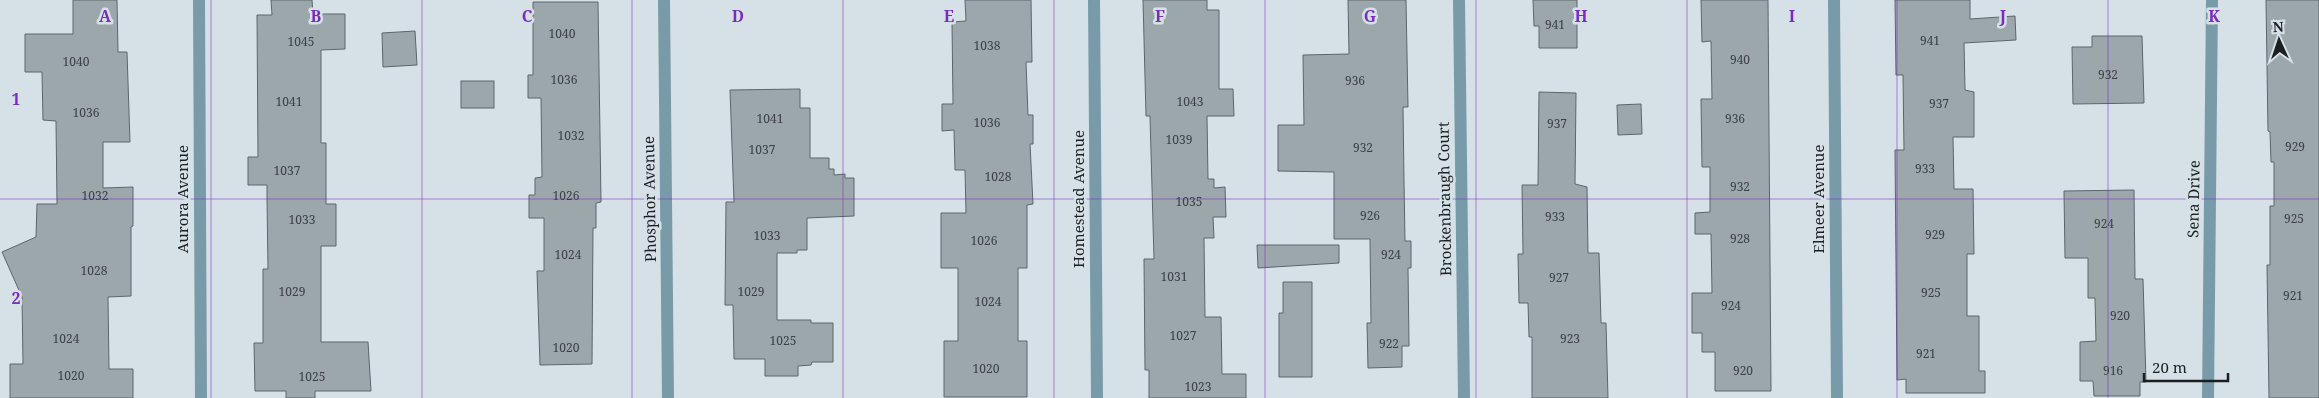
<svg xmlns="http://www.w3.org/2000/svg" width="2319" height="398" font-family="'Noto Serif',serif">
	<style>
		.building { fill: #9ca7ac; stroke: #5c666a }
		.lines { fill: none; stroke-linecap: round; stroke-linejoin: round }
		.street { stroke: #799ba9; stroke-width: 12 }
		.grid { fill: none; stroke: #7b2cbf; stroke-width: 1; stroke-opacity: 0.55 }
		.labels { text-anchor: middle; stroke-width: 5; stroke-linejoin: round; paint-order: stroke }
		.number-label { font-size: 12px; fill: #3b4144 }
		.street-label { font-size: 15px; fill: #1b1f21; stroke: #d5e1e6 }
		.grid-label { font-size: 16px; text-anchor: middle; font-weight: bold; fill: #7b2cbf; stroke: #d5e1e6; stroke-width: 5; stroke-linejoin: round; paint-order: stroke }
	</style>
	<rect width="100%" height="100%" fill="#d5e1e6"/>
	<g class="building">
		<polygon points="73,0 117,0 118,52 127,52 130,142 103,142 103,188 133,187 133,226 131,227 131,296 108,297 109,369 133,369 133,398 10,398 10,364 23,364 22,297 2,252 36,237 37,204 57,204 56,121 43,120 42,72 25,72 25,34 73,34"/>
		<polygon points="271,0 312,0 313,14 345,14 345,49 321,50 321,143 326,143 326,204 336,204 336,246 321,246 321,342 368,342 371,391 315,391 315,398 286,398 286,391 255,391 254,343 263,343 263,269 268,269 267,198 267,185 248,185 248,157 258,157 257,15 272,15"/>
		<polygon points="965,0 1031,0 1032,62 1026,62 1028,115 1033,115 1033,144 1030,144 1033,204 1027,205 1027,268 1018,268 1018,341 1027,341 1027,397 944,397 944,341 958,341 958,268 941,268 941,213 966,213 965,170 955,170 954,130 942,131 942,104 953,104 952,22 966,21"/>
		<polygon points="1143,0 1207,0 1207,10 1219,10 1219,89 1233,89 1234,116 1207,116 1208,179 1214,179 1214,188 1225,187 1226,217 1213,217 1214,238 1204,238 1205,317 1221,317 1222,374 1246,374 1246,398 1149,398 1149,370 1145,370 1144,259 1154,259 1150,116 1146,116"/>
		<polygon points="1348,0 1406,0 1408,107 1403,107 1404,182 1405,241 1411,241 1411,268 1408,268 1409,346 1402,346 1402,367 1368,368 1367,323 1371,323 1370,239 1334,239 1334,172 1278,171 1278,125 1304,125 1303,55 1349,54"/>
		<polygon points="1533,0 1577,0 1577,48 1539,48 1539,26 1534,26"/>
		<polygon points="1701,0 1768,0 1771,391 1715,391 1715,352 1702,352 1702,333 1692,333 1692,293 1712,293 1711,234 1695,234 1695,213 1710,212 1710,167 1702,167 1701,99 1712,99 1711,41 1702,42"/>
		<polygon points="1895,0 1970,0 1970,19 2015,16 2016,40 1964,43 1965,90 1974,92 1974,137 1953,137 1954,189 1973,189 1974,254 1967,254 1967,316 1979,316 1979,371 1985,371 1985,393 1906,393 1906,379 1897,380 1895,150 1904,150 1903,75 1896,75"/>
		<polygon points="2266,0 2319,0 2319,398 2269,398 2267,265 2270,265 2270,206 2274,206 2274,162 2271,162 2270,132 2268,131"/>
		<polygon points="533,2 598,2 601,202 596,203 596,228 593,228 592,364 540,365 537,271 544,271 544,218 529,218 529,195 535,195 535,178 542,177 541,98 528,98 528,75 533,75"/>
		<polygon points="415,31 417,65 383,67 382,33"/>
		<polygon points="2092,36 2142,36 2144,103 2073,104 2072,47 2092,47"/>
		<rect x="461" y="81" width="33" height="27"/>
		<polygon points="800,89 800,108 810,108 810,158 829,158 829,169 834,169 834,175 845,174 845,178 854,178 854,216 807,218 807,250 797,250 797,253 777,253 777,320 811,320 811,323 833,323 833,362 812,362 811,365 798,366 798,376 765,376 765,359 734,359 733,305 725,305 726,202 734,202 730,90"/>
		<polygon points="1539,92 1576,93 1575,184 1587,187 1588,253 1599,253 1601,323 1606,323 1608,398 1532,398 1532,337 1529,337 1528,303 1519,303 1518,254 1523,254 1522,185 1538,185"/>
		<polygon points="1641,104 1642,134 1618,135 1617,105"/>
		<polygon points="2134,190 2135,279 2143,279 2146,382 2140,382 2140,396 2094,396 2093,381 2080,381 2080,342 2096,341 2095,298 2088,298 2088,258 2065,258 2064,191"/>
		<polygon points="1257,245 1339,245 1339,263 1258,268"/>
		<polygon points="1283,282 1312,282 1312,377 1279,377 1279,313 1283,313"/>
	</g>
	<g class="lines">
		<g class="street">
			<polyline points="199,0 201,398"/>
			<polyline points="664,0 668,398"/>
			<polyline points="1094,0 1097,398"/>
			<polyline points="1459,0 1464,398"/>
			<polyline points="1834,0 1837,398"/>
			<polyline points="2208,398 2212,0"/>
		</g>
	</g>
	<path class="grid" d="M211,0V398M422,0V398M632,0V398M843,0V398M1054,0V398M1265,0V398M1476,0V398M1687,0V398M1897,0V398M2108,0V398M0,199H2319"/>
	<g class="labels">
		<g class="number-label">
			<text x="1555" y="29">941</text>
			<text x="562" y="38">1040</text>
			<text x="1930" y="45">941</text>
			<text x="301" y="46">1045</text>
			<text x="987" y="50">1038</text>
			<text x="1740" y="64">940</text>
			<text x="76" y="66">1040</text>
			<text x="2108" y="79">932</text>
			<text x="564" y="84">1036</text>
			<text x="1355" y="85">936</text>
			<text x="289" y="106">1041</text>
			<text x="1190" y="106">1043</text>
			<text x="1939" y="108">937</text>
			<text x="86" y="117">1036</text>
			<text x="770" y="123">1041</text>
			<text x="1735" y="123">936</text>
			<text x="987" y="127">1036</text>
			<text x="1557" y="128">937</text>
			<text x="571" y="140">1032</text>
			<text x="1179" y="144">1039</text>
			<text x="2295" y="151">929</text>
			<text x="1363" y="152">932</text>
			<text x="762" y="154">1037</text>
			<text x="1925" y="173">933</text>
			<text x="287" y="175">1037</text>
			<text x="998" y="181">1028</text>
			<text x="1740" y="191">932</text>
			<text x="95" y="200">1032</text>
			<text x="566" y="200">1026</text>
			<text x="1189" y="206">1035</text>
			<text x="1370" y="220">926</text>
			<text x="1555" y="221">933</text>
			<text x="2294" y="223">925</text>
			<text x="302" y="224">1033</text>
			<text x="2104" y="228">924</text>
			<text x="1935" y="239">929</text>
			<text x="767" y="240">1033</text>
			<text x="1740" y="243">928</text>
			<text x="984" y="245">1026</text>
			<text x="568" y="259">1024</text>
			<text x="1391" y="259">924</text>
			<text x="94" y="275">1028</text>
			<text x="1174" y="281">1031</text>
			<text x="1559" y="282">927</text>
			<text x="292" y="296">1029</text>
			<text x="751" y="296">1029</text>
			<text x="1931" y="297">925</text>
			<text x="2293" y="300">921</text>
			<text x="988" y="306">1024</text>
			<text x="1731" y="310">924</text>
			<text x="2120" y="320">920</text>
			<text x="1183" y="340">1027</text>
			<text x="66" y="343">1024</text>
			<text x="1570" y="343">923</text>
			<text x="783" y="345">1025</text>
			<text x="1389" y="348">922</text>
			<text x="566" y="352">1020</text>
			<text x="1926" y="358">921</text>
			<text x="986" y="373">1020</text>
			<text x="1743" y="375">920</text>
			<text x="2113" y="375">916</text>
			<text x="71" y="380">1020</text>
			<text x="312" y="381">1025</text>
			<text x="1198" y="391">1023</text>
		</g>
		<g class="street-label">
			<text transform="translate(183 199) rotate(-90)" y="5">Aurora Avenue</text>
			<text transform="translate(650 199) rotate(-91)" y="5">Phosphor Avenue</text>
			<text transform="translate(1079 199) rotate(-90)" y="5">Homestead Avenue</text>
			<text transform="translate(1445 199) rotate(-91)" y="5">Brockenbraugh Court</text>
			<text transform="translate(1819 199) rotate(-90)" y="5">Elmeer Avenue</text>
			<text transform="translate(2194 199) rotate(-89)" y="5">Sena Drive</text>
		</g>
	</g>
	<g class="grid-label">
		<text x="105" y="22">A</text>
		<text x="316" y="22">B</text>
		<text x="527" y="22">C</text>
		<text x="738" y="22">D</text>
		<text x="949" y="22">E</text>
		<text x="1160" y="22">F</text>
		<text x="1370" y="22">G</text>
		<text x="1581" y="22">H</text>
		<text x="1792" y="22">I</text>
		<text x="2003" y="22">J</text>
		<text x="2214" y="22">K</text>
		<text x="16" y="105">1</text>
		<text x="16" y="304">2</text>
	</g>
	<g transform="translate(2279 40) rotate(357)" stroke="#d5e1e6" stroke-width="4" paint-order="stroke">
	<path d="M0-4L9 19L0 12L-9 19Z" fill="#1b1f21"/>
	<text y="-8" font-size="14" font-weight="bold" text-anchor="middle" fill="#1b1f21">N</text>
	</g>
	<path d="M2144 373v8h84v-8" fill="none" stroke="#1b1f21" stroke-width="2.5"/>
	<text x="2152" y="373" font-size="15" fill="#1b1f21" stroke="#d5e1e6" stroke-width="4" paint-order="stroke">20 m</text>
</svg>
